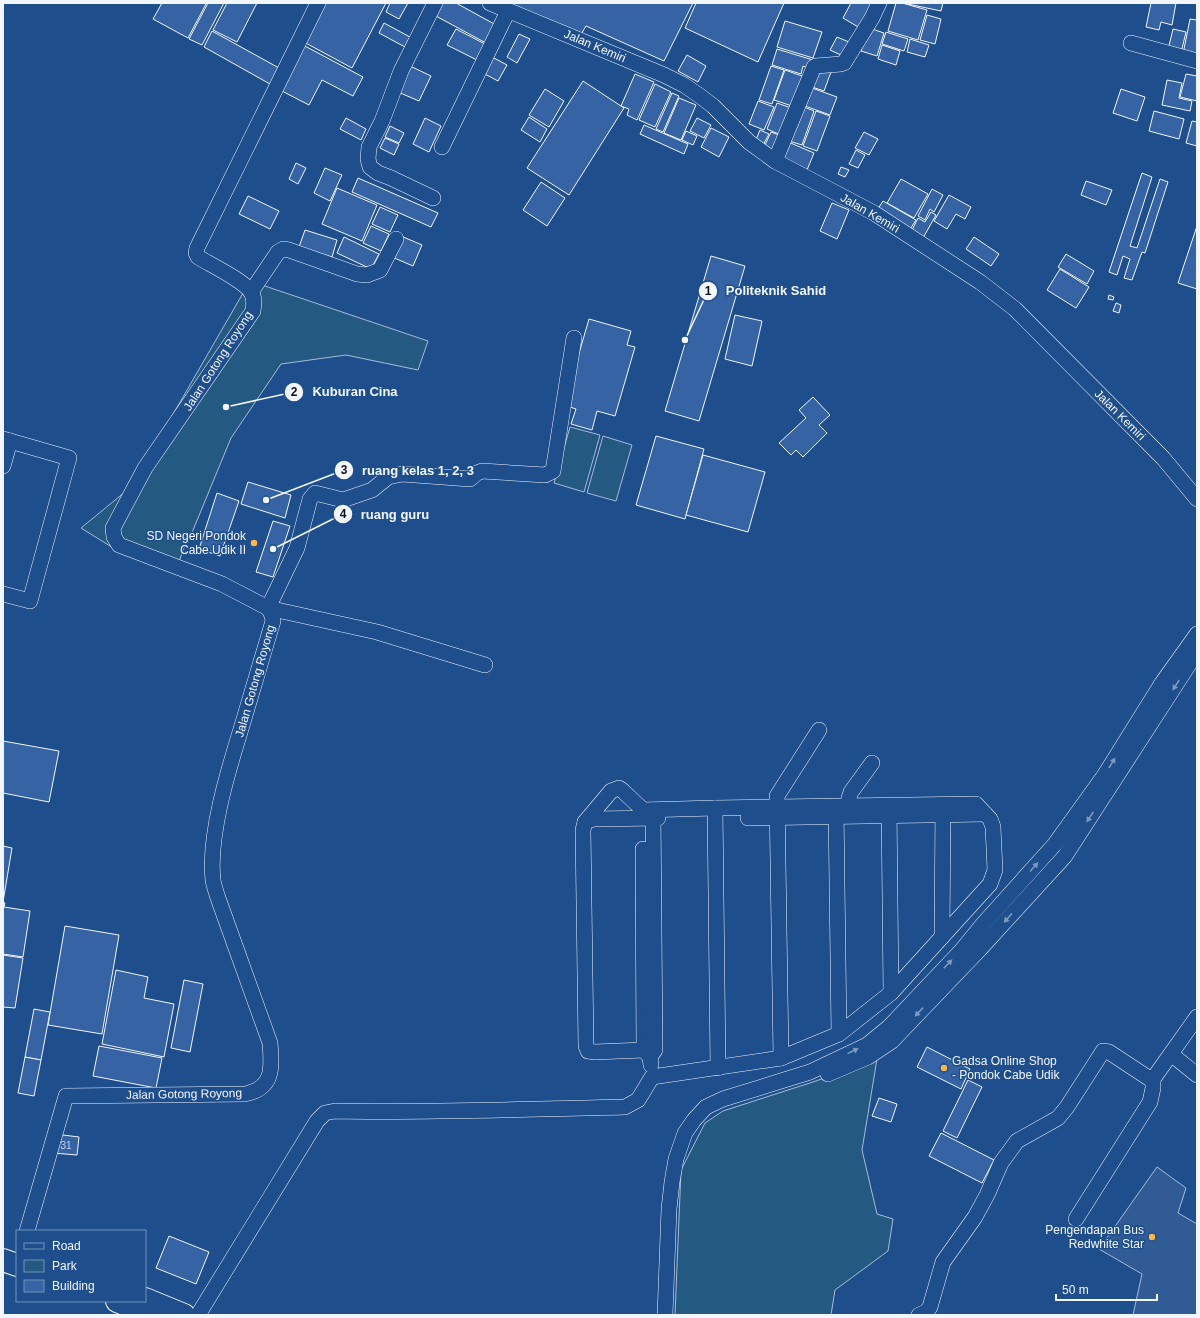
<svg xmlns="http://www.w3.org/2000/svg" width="1200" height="1318" font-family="Arial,sans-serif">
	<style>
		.green { fill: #245a82; stroke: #a8bbd7 }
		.parking { fill: #305b95; stroke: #a8bbd7 }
		.building { fill: #3563a3; stroke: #f2f6ff }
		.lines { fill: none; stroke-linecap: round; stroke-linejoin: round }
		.minor-casing { stroke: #f2f6ff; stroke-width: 16 }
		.highway-casing { stroke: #f2f6ff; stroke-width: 24 }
		.minor { stroke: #1f4e8c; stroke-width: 15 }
		.highway { stroke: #1f4e8c; stroke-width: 22 }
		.oneway { fill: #7e9ac0 }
		.poi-dot { fill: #ffb74d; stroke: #1f4e8c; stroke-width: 1.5 }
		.labels { text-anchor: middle; stroke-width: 3; stroke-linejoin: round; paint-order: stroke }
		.number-label { font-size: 10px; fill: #c3d1e8 }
		.street-label { font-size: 12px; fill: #f2f6ff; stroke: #1f4e8c }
		.poi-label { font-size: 12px; fill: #f2f6ff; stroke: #1f4e8c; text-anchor: end }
		.leader { fill: none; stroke: #f2f6ff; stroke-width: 1.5 }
		.callout-dot { fill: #f2f6ff; stroke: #1f4e8c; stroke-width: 1.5 }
		.mark-label { font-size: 12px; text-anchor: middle; font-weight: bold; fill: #111 }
		.callout-label { font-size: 13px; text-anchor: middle; font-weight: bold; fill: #f2f6ff; stroke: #1f4e8c; stroke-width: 3; stroke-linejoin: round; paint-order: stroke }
	</style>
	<rect width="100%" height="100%" fill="#1f4e8c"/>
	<g class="green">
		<polygon points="250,281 428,341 418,370 346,355 281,364 231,438 191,535 186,542 176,570 118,551 81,528 131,487"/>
		<polygon points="570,427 600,435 584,492 554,483"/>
		<polygon points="603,436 632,445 616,501 587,493"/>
		<polygon points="877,1059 862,1150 877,1214 893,1219 888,1251 835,1290 831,1315 675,1315 681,1170 705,1123 723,1111 816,1081"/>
	</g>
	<polygon class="parking" points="1157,1167 1186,1188 1178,1213 1197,1224 1197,1315 1133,1315 1142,1274 1099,1249"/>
	<g class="building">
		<polygon points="162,3 205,3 206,4 188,38 153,19"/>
		<polygon points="208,3 224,3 202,45 189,39"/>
		<polygon points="227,3 257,3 237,42 213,30"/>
		<polygon points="322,3 386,3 352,68 302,41"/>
		<polygon points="390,3 408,3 399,19 386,12"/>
		<polygon points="441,3 456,3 496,25 486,43 434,15"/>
		<polygon points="504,3 693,3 664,61 586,26 580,36"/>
		<polygon points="696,3 784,3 758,62 685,28"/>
		<polygon points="851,3 873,3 860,28 843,18"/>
		<polygon points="896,3 902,3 927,10 918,40 888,31"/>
		<polygon points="903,3 943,3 941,11"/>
		<polygon points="1151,3 1176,3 1172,25 1161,22 1159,30 1146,27"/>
		<polygon points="927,15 941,19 935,44 920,40"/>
		<polygon points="1190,19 1197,20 1197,55 1183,54"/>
		<polygon points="785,21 822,32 813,58 777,47"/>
		<polygon points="384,23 410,37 405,47 379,33"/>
		<polygon points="869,28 884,33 877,56 861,51"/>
		<polygon points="456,29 485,44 477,60 447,45"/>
		<polygon points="1173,29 1186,32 1181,53 1168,50"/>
		<polygon points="212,31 279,68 270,84 204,47"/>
		<polygon points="886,32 908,39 904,51 882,44"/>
		<polygon points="519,34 530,39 517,63 507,57"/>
		<polygon points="837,37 849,42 843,56 830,50"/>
		<polygon points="910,39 929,45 925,57 907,52"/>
		<polygon points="303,45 363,77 353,96 322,80 309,105 280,90"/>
		<polygon points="882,45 900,51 896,65 878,59"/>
		<polygon points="777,49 813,60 810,69 803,66 801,74 772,65"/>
		<polygon points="687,55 706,66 698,82 678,71"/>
		<polygon points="492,57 507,65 498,81 483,73"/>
		<polygon points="410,66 431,76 419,101 398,92"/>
		<polygon points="771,66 784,70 772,104 759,100"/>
		<polygon points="819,68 831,72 824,91 812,87"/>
		<polygon points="785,70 805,77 795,107 774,100"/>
		<polygon points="635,74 654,82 637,120 627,115 629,109 621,106"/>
		<polygon points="1186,74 1197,76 1197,101 1180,97"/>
		<polygon points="1167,80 1182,83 1179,98 1192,101 1190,111 1162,105"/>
		<polygon points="583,81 624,108 569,195 527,168"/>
		<polygon points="655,84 671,92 655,127 639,120"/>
		<polygon points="812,88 837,97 830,115 805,106"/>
		<polygon points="545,89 564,101 549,127 529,115"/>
		<polygon points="1121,89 1145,97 1137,121 1113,113"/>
		<polygon points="672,93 679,96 663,132 656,129"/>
		<polygon points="679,98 696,105 681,140 664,133"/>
		<polygon points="758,101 774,107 764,130 749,124"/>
		<polygon points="777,103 794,109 783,136 767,129"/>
		<polygon points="799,105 814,111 802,145 786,140"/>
		<polygon points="816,111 830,116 817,151 803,146"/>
		<polygon points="1154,111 1184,119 1179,139 1149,131"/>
		<polygon points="529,117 547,129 540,142 521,130"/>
		<polygon points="346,118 366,129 361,140 340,129"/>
		<polygon points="425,118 441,126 429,152 413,144"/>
		<polygon points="697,118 711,125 704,138 690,131"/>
		<polygon points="1192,121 1197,122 1197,146 1186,143"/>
		<polygon points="644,125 688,144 684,154 640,134"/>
		<polygon points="390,126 404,133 399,143 385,137"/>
		<polygon points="711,128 729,137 719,157 701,147"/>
		<polygon points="760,130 769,134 763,145 755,142"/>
		<polygon points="686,131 697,136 693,145 682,140"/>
		<polygon points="771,132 782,136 776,152 764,147"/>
		<polygon points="864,132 878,139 869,155 855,148"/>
		<polygon points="385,138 399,144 394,155 380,148"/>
		<polygon points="786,141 814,153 807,170 779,158"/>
		<polygon points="856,150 865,155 858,168 849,164"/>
		<polygon points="296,163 306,168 298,184 289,179"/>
		<polygon points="841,167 849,170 845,177 838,174"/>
		<polygon points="325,168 342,175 330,201 314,193"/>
		<polygon points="1142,173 1152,177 1130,246 1137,248 1160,179 1168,182 1145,253 1142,252 1132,280 1124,278 1130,259 1123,256 1117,275 1109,272"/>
		<polygon points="358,178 438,213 431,227 352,192"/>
		<polygon points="901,179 928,194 914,218 887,203"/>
		<polygon points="1086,181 1112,190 1106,205 1081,195"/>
		<polygon points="541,182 565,198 547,226 523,210"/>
		<polygon points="337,188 377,205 362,241 322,224"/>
		<polygon points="932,189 943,195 934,212 930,209 925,220 918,216"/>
		<polygon points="949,195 971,207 965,219 956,214 947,229 934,221"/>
		<polygon points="248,196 279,211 270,229 239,214"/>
		<polygon points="883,201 916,220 909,231 876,212"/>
		<polygon points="832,203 849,210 837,239 820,231"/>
		<polygon points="380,207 398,215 390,232 372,224"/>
		<polygon points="931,212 936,215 923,238 911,232 918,218 925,222"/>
		<polygon points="371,226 389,234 381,251 363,243"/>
		<polygon points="1197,226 1197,289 1178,283"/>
		<polygon points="305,230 337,240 332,257 299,247"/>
		<polygon points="401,236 422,245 413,266 392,257"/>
		<polygon points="344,237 379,254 371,269 337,253"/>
		<polygon points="974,237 999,254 991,266 966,249"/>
		<polygon points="1066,254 1094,271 1087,284 1058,267"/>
		<polygon points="711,256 745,266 699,421 665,411"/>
		<polygon points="1060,269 1089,287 1076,308 1047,290"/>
		<polygon points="1109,295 1114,297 1113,300 1108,299"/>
		<polygon points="1116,303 1121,305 1119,313 1113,311"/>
		<polygon points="735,315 762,321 752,366 725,359"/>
		<polygon points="589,319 631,331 627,345 635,347 615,416 597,411 592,430 571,424 576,409 564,405"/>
		<polygon points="813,397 830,415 819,425 827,433 803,457 796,450 791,455 779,443 806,418 799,410"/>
		<polygon points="656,436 704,449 685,519 636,505"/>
		<polygon points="703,455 765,472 748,532 686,515"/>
		<polygon points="248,482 291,495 285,518 241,504"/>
		<polygon points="217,493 239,501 220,556 199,549"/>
		<polygon points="273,521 290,526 273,577 256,572"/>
		<polygon points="3,741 59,751 49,802 3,793"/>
		<polygon points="3,846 12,848 3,902"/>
		<polygon points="3,902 5,903 4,907 30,911 23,957 3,954"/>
		<polygon points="65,926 119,935 102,1034 48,1025"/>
		<polygon points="3,955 23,958 15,1008 3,1007"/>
		<polygon points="116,970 148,977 144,998 174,1004 164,1057 102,1044"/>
		<polygon points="184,980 203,984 190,1052 171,1048"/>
		<polygon points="34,1009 50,1012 41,1060 25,1057"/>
		<polygon points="99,1046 162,1058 156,1088 93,1076"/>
		<polygon points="927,1047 970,1069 961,1089 917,1067"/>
		<polygon points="25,1057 41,1060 34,1096 18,1093"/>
		<polygon points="968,1080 982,1087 957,1138 943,1131"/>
		<polygon points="879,1098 897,1104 891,1122 872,1116"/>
		<polygon points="941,1133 994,1160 982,1183 929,1156"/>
		<polygon points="55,1134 79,1137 77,1155 53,1153"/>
		<polygon points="169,1236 209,1252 196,1284 156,1268"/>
	</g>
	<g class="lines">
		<g class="minor-casing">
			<g id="minor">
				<polyline points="490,3 664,75 684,85 700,96 713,106 749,142 775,161 874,213 980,282 1015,309 1163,458 1197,499"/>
				<polyline points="1131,43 1197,61"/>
				<polyline points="442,147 508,11"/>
				<polyline points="775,161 814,67 816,66 841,64 844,63 872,18 879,3"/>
				<polyline points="433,198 391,178 378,173 370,167 368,159 369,147 382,121 401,71 435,3"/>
				<polyline points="251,292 278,252 283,249 289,250 357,274 367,275 380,270 396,239"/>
				<polyline points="3,439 69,458 30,601 3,594"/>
				<polyline points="3,466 10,441"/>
				<polyline points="485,665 377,632 268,608 297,548 310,499 315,493 343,500 372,490 388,477 402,474 470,479 477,473 482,471 545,475 553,471 574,338"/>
				<polyline points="850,806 849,798 851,792 872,763"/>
				<polyline points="889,806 891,993"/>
				<polyline points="836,807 839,1034"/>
				<polyline points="715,808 718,1068"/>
				<polyline points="748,818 985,814"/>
				<polyline points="643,849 644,1050"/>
				<polyline points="942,937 943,806"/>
				<polyline points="1171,1054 1197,1075"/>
				<polyline points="650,1057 644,1050 595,1052 588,1051 586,1046 583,830 585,822 594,819 658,818"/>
				<polyline points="781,1058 777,796 819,730"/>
				<polyline points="651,1065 650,1057 655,1050 653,810"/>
				<polyline points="828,1074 868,1057 892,1041 980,949 1065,856 1197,652"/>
				<polyline points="1076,1219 1150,1102 1153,1088 1153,1079"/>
				<path d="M27,1231L66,1096L245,1094C274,1088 272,1068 270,1043L218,898C216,892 214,886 213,880C208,836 228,771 241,729C252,693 262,657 273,621L272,615L268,608L222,584L119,545L114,537L113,528L145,468L253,311C254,304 255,298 251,292C243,280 211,265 198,257L196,253L197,248L318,3"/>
				<path d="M198,1315L317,1121L325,1113L335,1111C431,1113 528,1109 625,1107L638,1100L652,1077L781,1058L839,1034L891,993L990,884L995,870L993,827L990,819L976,804L715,808L643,810L623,791L619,788L611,791L585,822"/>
				<polyline points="665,1315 669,1209 672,1182 676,1159 685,1133 694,1120 706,1107 723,1099 810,1072 867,1045 889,1027 961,951 983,924 1055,844 1104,776 1162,683 1197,634"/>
				<polyline points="919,1315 926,1312 930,1307 943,1262 975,1217 987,1195 1001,1163 1017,1141 1058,1118 1067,1107 1103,1051 1109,1052 1150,1079 1153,1079 1197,1017"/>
			</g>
		</g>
		<g class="highway-casing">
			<g id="highway">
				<polyline points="3,1260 17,1265"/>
				<polyline points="145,1299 184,1315"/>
				<polyline points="117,1301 152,1315"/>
			</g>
		</g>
		<use href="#minor" class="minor"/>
		<use href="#highway" class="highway"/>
	</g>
	<defs><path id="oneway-solid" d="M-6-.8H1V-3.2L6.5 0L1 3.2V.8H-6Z"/></defs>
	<g class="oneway">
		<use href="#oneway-solid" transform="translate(1176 685) rotate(123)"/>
		<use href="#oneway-solid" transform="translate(1112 763) rotate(-58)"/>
		<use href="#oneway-solid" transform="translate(1090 817) rotate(123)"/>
		<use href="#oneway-solid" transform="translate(1034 867) rotate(-48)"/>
		<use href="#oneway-solid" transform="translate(1008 918) rotate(132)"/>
		<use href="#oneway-solid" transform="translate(948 964) rotate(-46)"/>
		<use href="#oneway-solid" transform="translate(919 1012) rotate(133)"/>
		<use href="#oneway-solid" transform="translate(853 1051) rotate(-26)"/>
	</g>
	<g class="poi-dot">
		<circle cx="254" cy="543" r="4"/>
		<circle cx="944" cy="1068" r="4"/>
		<circle cx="1152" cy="1237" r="4"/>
	</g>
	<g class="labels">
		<g class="number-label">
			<text x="66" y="1149">31</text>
		</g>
		<g class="street-label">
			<text transform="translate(595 46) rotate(23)" y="4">Jalan Kemiri</text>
			<text transform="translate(870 213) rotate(30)" y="4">Jalan Kemiri</text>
			<text transform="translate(218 361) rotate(-57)" y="4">Jalan Gotong Royong</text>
			<text transform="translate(1120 415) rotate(45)" y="4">Jalan Kemiri</text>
			<text transform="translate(255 681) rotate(-74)" y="4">Jalan Gotong Royong</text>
			<text transform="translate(184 1094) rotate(-1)" y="4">Jalan Gotong Royong</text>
		</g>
		<g class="poi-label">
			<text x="246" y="540">SD Negeri Pondok<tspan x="246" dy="14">Cabe Udik II</tspan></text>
			<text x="952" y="1065" text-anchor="start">Gadsa Online Shop<tspan x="952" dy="14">- Pondok Cabe Udik</tspan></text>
			<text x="1144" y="1234">Pengendapan Bus<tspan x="1144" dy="14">Redwhite Star</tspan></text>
		</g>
	</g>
	<path class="leader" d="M685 340L708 291M226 407L294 392M266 500L344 470M273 549L343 514"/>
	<g class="callout-dot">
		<circle cx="685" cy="340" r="4"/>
		<circle cx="226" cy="407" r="4"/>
		<circle cx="266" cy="500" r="4"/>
		<circle cx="273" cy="549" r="4"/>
		<circle cx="708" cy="291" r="10"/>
		<circle cx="294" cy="392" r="10"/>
		<circle cx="344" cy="470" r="10"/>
		<circle cx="343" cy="514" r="10"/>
	</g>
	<g class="mark-label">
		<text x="708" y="295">1</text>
		<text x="294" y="396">2</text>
		<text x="344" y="474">3</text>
		<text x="343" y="518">4</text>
	</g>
	<g class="callout-label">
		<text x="776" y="295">Politeknik Sahid</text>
		<text x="355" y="396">Kuburan Cina</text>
		<text x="418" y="475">ruang kelas 1, 2, 3</text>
		<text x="395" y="519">ruang guru</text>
	</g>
	<rect width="1200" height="1318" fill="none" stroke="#f2f6ff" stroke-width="8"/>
	<rect x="16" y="1230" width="130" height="72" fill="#1f4e8c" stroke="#7391ba"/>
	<rect x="24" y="1243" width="20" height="6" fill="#1f4e8c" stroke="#7391ba"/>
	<text x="52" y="1250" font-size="12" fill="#f2f6ff">Road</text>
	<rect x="24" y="1260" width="20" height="12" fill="#245a82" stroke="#7391ba"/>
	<text x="52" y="1270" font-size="12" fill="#f2f6ff">Park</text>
	<rect x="24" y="1280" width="20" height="12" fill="#3563a3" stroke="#7391ba"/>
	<text x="52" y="1290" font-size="12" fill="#f2f6ff">Building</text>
	<path d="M1056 1294v6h101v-6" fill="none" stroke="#f2f6ff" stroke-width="2"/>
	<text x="1062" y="1294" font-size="12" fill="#f2f6ff" stroke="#1f4e8c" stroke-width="3" paint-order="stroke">50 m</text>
</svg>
